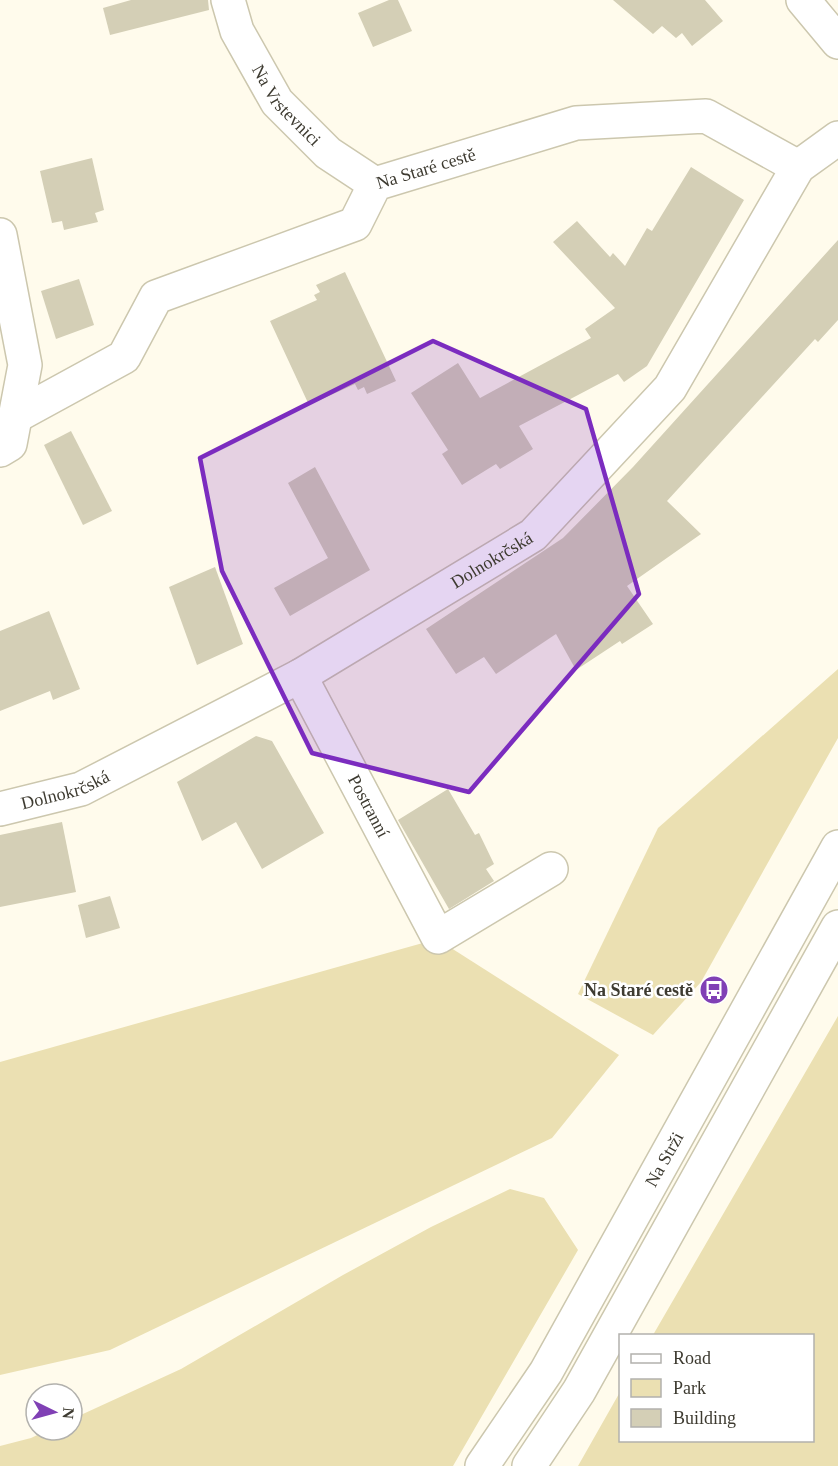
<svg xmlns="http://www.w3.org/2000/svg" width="838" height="1466" font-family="'Times New Roman',serif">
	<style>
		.green { fill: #ebe0b2 }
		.building { fill: #d4cfb6 }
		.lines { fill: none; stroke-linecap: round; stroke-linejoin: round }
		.minor-casing { stroke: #ccc7ae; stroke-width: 36 }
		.minor { stroke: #fff; stroke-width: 33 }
		.marked { fill: #7b2cbf; fill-opacity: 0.2; stroke: #7b2cbf; stroke-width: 4.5; stroke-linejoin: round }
		.labels { text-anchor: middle; stroke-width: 5; stroke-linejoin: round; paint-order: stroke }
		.street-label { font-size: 18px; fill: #3e3b31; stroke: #fff }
		.poi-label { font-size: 18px; font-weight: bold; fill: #3e3b31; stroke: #fff; text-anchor: end }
	</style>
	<rect width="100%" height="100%" fill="#fffbec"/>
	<g class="green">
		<polygon points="838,669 838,738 701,982 653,1035 578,994 658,828"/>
		<polygon points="437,939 619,1055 552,1138 110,1350 0,1375 0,1062"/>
		<polygon points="838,1016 838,1466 578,1466 620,1392 620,1440 812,1440 812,1336 653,1335"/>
		<polygon points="510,1189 544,1198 578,1250 453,1466 0,1466 0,1446 31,1438 48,1430 72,1430 72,1419 181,1369 343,1275 431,1227"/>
	</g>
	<g class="building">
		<polygon points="131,0 208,0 209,10 110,35 103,8"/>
		<polygon points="389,0 398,0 412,31 373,47 358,13"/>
		<polygon points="613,0 705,0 723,21 692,46 682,33 676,38 662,26 653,34"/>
		<polygon points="92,158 104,210 95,213 98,222 64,230 62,221 52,223 40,171"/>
		<polygon points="691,167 744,200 647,366 624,382 618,374 519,426 533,449 500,469 496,464 462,485 442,454 448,450 411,393 458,363 480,398 591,338 585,329 615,308 553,242 577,221 610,257 613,253 625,266 647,228 652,231"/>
		<polygon points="838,240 838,320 818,342 815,339 667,501 701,534 627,586 653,624 622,644 620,641 576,670 556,634 496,674 484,657 456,674 426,629 563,538 633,467"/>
		<polygon points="345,272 396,381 367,394 364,387 358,390 355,384 309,405 270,321 317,300 314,295 320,292 316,285"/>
		<polygon points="79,279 94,325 56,339 41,291"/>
		<polygon points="71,431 112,511 83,525 44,445"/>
		<polygon points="315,467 370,570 290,616 274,588 328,558 288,483"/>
		<polygon points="215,567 243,644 197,665 169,587"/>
		<polygon points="49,611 80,689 53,700 50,691 0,711 0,631"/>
		<polygon points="256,736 272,741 324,833 262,869 236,822 202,841 177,782"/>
		<polygon points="448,789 475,835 479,833 494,864 486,869 494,881 449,909 398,820"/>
		<polygon points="62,822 76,892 0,907 0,835"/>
		<polygon points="110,896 120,928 86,938 78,905"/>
	</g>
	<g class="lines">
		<g class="minor-casing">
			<g id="minor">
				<path id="s1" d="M228,0L237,31L277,102L328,153L375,184"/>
				<polyline points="803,0 838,42"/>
				<polyline points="0,235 25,365 10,444 0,450"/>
				<path id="s2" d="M16,416L124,357L156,297L355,224L375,184L576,123L706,116L798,167"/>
				<path id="s3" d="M300,676L438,937L551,869"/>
				<path id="s4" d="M0,809L81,789L300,676L533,535L670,388L798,167L838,138"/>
				<path id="s5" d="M482,1466L546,1372L838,847"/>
				<polyline points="529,1466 579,1391 838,927"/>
			</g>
		</g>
		<use href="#minor" class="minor"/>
	</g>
	<path class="marked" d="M433,341L586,409L639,594L469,792L312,753L222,571L200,458Z"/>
	<defs>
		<g id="bus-disc" transform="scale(1.5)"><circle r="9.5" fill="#8040b5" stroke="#fff"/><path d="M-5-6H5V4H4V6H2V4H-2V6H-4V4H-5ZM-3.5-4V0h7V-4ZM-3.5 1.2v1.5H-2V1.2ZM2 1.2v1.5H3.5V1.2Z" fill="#fff"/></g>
	</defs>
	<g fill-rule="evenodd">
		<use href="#bus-disc" x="714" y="990"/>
	</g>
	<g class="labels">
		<g class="street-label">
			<text dy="6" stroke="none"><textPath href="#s1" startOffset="122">Na Vrstevnici</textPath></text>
			<text dy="6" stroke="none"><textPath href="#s2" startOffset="501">Na Staré cestě</textPath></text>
			<text dy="6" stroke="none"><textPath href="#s4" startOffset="554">Dolnokrčská</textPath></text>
			<text dy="6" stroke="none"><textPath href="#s4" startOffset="68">Dolnokrčská</textPath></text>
			<text dy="6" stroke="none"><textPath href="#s3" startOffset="147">Postranní</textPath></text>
			<text dy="6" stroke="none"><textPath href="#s5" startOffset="357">Na Strži</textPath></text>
		</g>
		<g class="poi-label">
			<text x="693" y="996">Na Staré cestě</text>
		</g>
	</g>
	<rect x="619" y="1334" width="195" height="108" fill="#ffffff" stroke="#b2b1ad" stroke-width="1.5"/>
	<rect x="631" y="1354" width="30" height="9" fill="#ffffff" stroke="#b2b1ad" stroke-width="1.5"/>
	<text x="673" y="1364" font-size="18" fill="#3e3b31">Road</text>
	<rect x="631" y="1379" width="30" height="18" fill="#ebe0b2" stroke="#b2b1ad" stroke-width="1.5"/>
	<text x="673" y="1394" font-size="18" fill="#3e3b31">Park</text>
	<rect x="631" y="1409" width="30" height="18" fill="#d4cfb6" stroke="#b2b1ad" stroke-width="1.5"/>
	<text x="673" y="1424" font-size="18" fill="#3e3b31">Building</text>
	<g transform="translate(54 1412) rotate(95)"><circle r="28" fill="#ffffff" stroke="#b2b1ad" stroke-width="1.5"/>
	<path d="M0-4.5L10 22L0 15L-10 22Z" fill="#8040b5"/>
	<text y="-9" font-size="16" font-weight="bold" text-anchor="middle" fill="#3e3b31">N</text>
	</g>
</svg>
